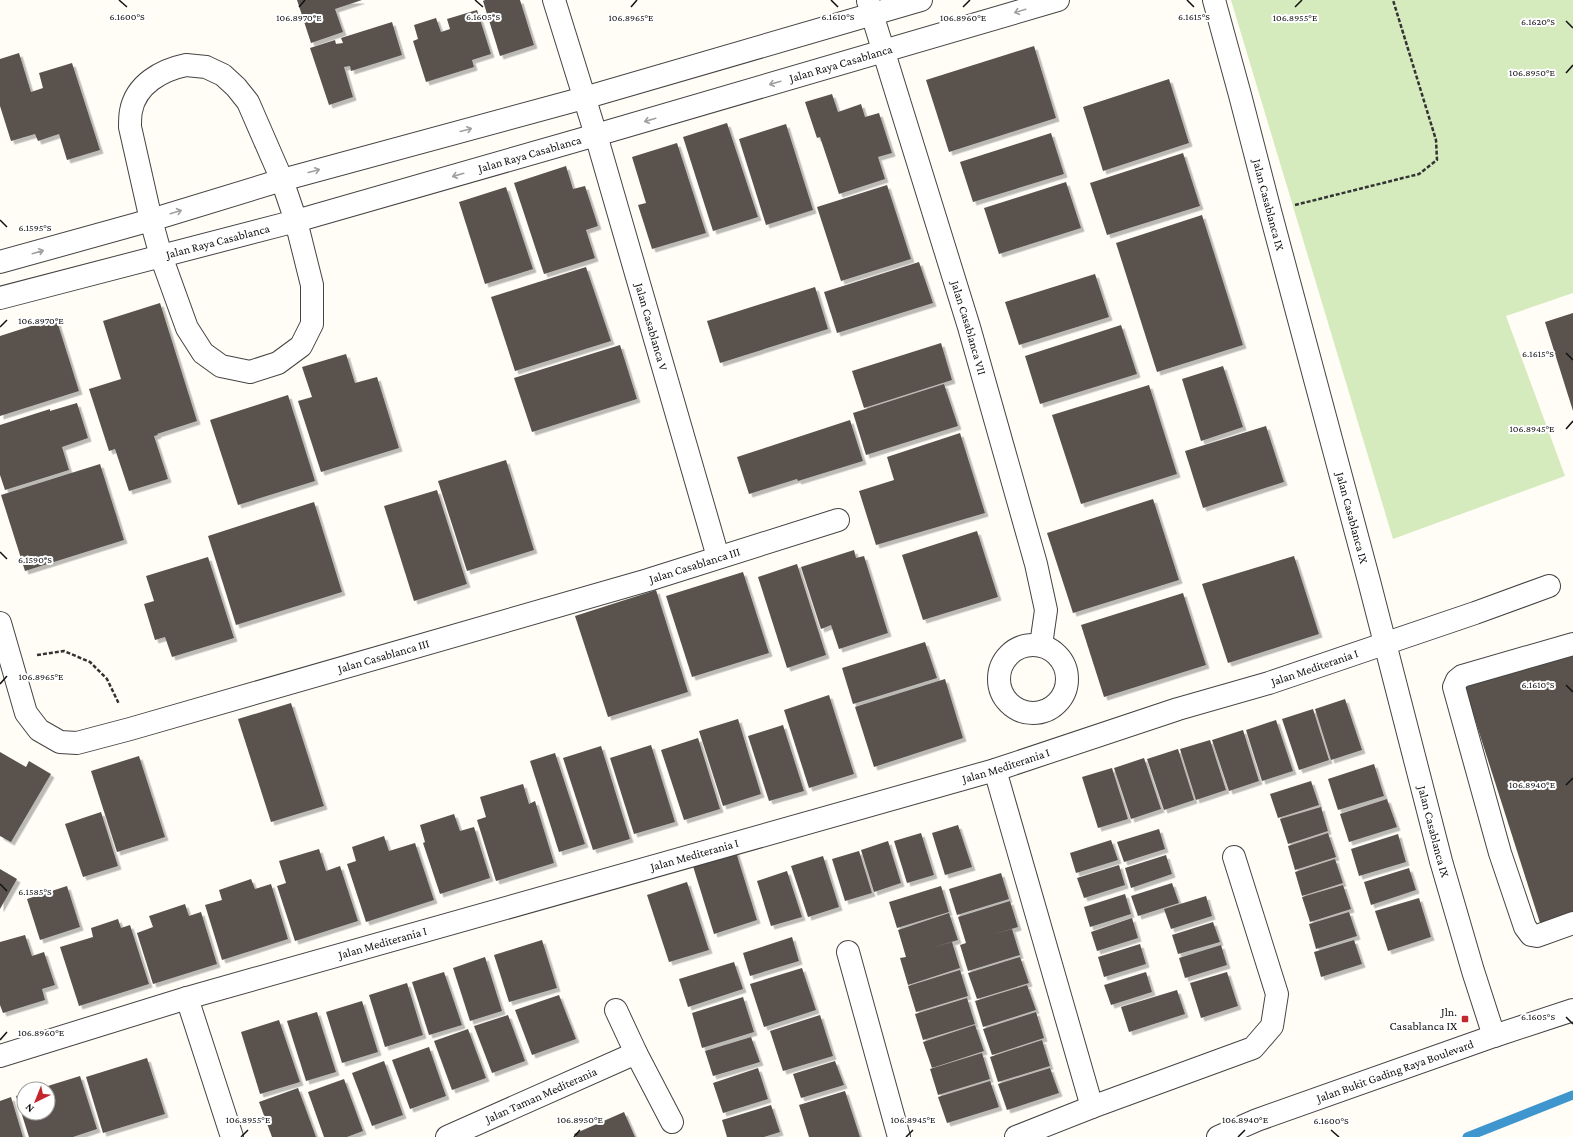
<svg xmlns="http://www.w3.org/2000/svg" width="1573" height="1137" font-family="'Crimson Pro',serif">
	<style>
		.green { fill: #d5ebbd }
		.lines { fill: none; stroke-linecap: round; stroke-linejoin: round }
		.stream { stroke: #3f96cf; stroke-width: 9 }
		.building { fill: #5a524d; filter: url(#shadow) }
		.minor-casing { stroke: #444; stroke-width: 24 }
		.path { stroke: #333; stroke-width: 2.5; stroke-dasharray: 4 2; stroke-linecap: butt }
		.minor { stroke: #fff; stroke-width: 22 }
		.oneway { stroke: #a0a0a0 }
		.ticks { fill: none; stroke: #111; stroke-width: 1.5 }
		.poi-dot { fill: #c4262e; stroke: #fff; stroke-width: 1.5 }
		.labels { text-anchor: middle; stroke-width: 4; stroke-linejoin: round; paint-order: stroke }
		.street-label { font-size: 12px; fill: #111; stroke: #fff }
		.poi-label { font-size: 12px; fill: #111; stroke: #fff; text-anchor: end }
		.ticks-label { font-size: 10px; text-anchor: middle; fill: #111; stroke: #fff; stroke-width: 4; stroke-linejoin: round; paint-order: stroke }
	</style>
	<defs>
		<filter id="shadow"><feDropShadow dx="3.5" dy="3.5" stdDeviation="0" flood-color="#0004"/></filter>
	</defs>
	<rect width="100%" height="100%" fill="#fffdf5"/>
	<polygon class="green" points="1231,0 1573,0 1573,293 1506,316 1565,476 1393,539"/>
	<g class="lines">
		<polyline class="stream" points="1467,1137 1573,1095"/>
	</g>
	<g class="building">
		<polygon points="297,0 362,0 335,9 343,32 311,43"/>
		<polygon points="485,0 520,0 534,45 500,56 483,1"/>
		<polygon points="477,10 491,54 472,60 474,67 426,82 413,41 418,39 414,25 436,18 441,32 450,29 447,19"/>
		<polygon points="392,22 402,55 351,71 350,66 344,67 353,97 329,105 310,48 335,40 336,44 343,43 341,38"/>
		<polygon points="1034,46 1056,118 949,152 926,80"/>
		<polygon points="19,53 31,92 43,88 39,73 72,63 100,150 67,160 59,134 38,141 35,134 11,141 0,106 0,59"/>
		<polygon points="1169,79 1189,143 1103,171 1083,107"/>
		<polygon points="832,94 838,112 861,104 865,117 879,113 892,153 878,157 885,179 839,194 820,137 817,138 805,102"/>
		<polygon points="727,123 758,217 713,231 683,137"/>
		<polygon points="786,124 813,210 766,225 739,139"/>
		<polygon points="1051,133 1064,174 973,202 960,162"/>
		<polygon points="677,143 706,233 652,249 638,205 646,203 632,157"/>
		<polygon points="1183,153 1200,206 1107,235 1090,183"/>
		<polygon points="566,166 573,189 585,186 598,226 586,230 595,258 544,274 514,183"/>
		<polygon points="1066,182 1081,228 999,254 984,208"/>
		<polygon points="887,185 911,259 841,281 817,207"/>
		<polygon points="506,187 533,269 485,284 459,202"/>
		<polygon points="1202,215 1243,345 1157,372 1116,243"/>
		<polygon points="919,262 933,303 837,333 824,292"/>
		<polygon points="586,267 611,341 515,371 491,297"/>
		<polygon points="1095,274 1109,317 1019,345 1005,302"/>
		<polygon points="815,287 828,329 720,363 707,321"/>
		<polygon points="160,303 197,421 157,434 158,435 154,436 168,479 129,491 115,449 109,451 89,389 121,379 103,321"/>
		<polygon points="1573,313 1573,411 1545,322"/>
		<polygon points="56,318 79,391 0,416 0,336"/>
		<polygon points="1121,325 1137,374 1040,404 1025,356"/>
		<polygon points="941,343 952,380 864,408 852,371"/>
		<polygon points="620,345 637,399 532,432 514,378"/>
		<polygon points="346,354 355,383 377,377 399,448 321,472 298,401 312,397 302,367"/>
		<polygon points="1223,366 1243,427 1201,441 1182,379"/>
		<polygon points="944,384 958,426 866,455 853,413"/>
		<polygon points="1149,385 1177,474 1081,504 1052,415"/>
		<polygon points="288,395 315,481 238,505 210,420"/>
		<polygon points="77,403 88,438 62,447 69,470 5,490 0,475 0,425 50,409 50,411"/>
		<polygon points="850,420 863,461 798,481 797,479 749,494 737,457"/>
		<polygon points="1266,426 1284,482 1203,508 1185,451"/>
		<polygon points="960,433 985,513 876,545 859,491 894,480 887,457"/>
		<polygon points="506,460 534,550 467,571 438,481"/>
		<polygon points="100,464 124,540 25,571 1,495"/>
		<polygon points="437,490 467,584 414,601 384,506"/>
		<polygon points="1153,499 1179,580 1073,613 1047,533"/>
		<polygon points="314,502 342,592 236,625 208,536"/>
		<polygon points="977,531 998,597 923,620 902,555"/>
		<polygon points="854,550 856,558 864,556 888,633 839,649 831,625 821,629 801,567"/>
		<polygon points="1294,556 1319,634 1228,663 1202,584"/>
		<polygon points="208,557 234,638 172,657 165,637 155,640 144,604 154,601 146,576"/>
		<polygon points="797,564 826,655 787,668 758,577"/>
		<polygon points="743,572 769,653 692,677 666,596"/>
		<polygon points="656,590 688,692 608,717 575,616"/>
		<polygon points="1183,593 1206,665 1104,697 1081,625"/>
		<polygon points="925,642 937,678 853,704 842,668"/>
		<polygon points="1573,648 1573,915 1541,926 1463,682"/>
		<polygon points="945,679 963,738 874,767 855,707"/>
		<polygon points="829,695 854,774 809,788 784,710"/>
		<polygon points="1345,699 1362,750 1331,760 1315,709"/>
		<polygon points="291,703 324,806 271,822 238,719"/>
		<polygon points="1313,709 1329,760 1299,770 1282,719"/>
		<polygon points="738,719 761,794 723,806 699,731"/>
		<polygon points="1276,720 1293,771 1262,781 1246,730"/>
		<polygon points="783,725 804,791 769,801 748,736"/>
		<polygon points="1243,730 1259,781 1229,791 1212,740"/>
		<polygon points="698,738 720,809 684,820 661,750"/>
		<polygon points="1210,740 1226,790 1196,800 1180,749"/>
		<polygon points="651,745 675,822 634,834 610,758"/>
		<polygon points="601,746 630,839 593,850 563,758"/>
		<polygon points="1178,749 1194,800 1164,810 1147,759"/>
		<polygon points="0,752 26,767 29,761 51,774 11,842 0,836"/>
		<polygon points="555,753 585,844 559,852 530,761"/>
		<polygon points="139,756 165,837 117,852 91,771"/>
		<polygon points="1144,758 1161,809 1131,819 1114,768"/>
		<polygon points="1374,764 1384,796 1338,810 1328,779"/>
		<polygon points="1112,768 1128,819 1098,828 1082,777"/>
		<polygon points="1311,781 1319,805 1278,818 1270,794"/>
		<polygon points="523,784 529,804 535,801 554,863 496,881 477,820 486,817 480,797"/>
		<polygon points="1387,799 1397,827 1349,842 1340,814"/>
		<polygon points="1321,807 1328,831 1288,844 1280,819"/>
		<polygon points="101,812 118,866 83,877 65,824"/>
		<polygon points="454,814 460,831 474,827 490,878 440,894 423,843 425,842 420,825"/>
		<polygon points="958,825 972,867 945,875 932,833"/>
		<polygon points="1159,829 1165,849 1124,862 1117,842"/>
		<polygon points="921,833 934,875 907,883 894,841"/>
		<polygon points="1328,833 1336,857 1295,870 1288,846"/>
		<polygon points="1398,834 1406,862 1359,876 1351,849"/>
		<polygon points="384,836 389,851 415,843 434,900 366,922 347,864 356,861 352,847"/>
		<polygon points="1111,840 1118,860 1076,873 1070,853"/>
		<polygon points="888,841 901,883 874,892 861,850"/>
		<polygon points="319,849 326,871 340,866 358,921 295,941 277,886 286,883 279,861"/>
		<polygon points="735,849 757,920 714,934 692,863"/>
		<polygon points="859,851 872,893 845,901 832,859"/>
		<polygon points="1166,855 1172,874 1131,888 1125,868"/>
		<polygon points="823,856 839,907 808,917 791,866"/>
		<polygon points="1335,859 1343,883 1302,896 1295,872"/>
		<polygon points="1119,865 1125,885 1084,898 1077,878"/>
		<polygon points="1409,868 1416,890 1371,905 1364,882"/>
		<polygon points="0,869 17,879 0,909"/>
		<polygon points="787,871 802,917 771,926 757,881"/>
		<polygon points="1001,873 1009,899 957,915 949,889"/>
		<polygon points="251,879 255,889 271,884 288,939 222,960 205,905 222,900 219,890"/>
		<polygon points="687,882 709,950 669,962 647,895"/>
		<polygon points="1172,883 1179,903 1138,916 1131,896"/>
		<polygon points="1343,885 1351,909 1310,922 1302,897"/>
		<polygon points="67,886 80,927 40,940 27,899"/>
		<polygon points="941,886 949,912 897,928 889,902"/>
		<polygon points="1125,894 1131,914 1090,927 1084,907"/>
		<polygon points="1206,896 1212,916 1171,929 1164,909"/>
		<polygon points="1419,898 1431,937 1388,951 1375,911"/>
		<polygon points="1010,901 1018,927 991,935 1012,929 1020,955 968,971 960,945 966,943 958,917"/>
		<polygon points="185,904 189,916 201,912 217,964 153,984 137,933 153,927 149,916"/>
		<polygon points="1349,912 1357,936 1316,949 1309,924"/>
		<polygon points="949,913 958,940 931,948 952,942 960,968 908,985 900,958 906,957 898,930"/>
		<polygon points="1132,918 1138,938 1097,951 1091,932"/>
		<polygon points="118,919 121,928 130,925 149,984 79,1006 60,947 93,937 91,928"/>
		<polygon points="1213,922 1220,942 1178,954 1172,935"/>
		<polygon points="25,935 32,956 44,952 55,985 42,989 45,1000 3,1013 0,1005 0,942"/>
		<polygon points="792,937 799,961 750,976 743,953"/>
		<polygon points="542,940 557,988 509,1002 494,955"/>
		<polygon points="1354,940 1362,964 1321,977 1314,952"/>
		<polygon points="1140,944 1146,964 1104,977 1098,957"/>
		<polygon points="1221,945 1227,965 1185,978 1179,958"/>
		<polygon points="485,957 502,1011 470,1021 453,968"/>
		<polygon points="1020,957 1029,983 977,999 968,973"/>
		<polygon points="734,962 743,989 688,1007 679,979"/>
		<polygon points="802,968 816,1010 764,1027 750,984"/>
		<polygon points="960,970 968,996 916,1012 908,986"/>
		<polygon points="444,972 462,1025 429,1035 412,982"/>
		<polygon points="1146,972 1152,992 1111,1005 1104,985"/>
		<polygon points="1227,972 1238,1006 1201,1018 1190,983"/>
		<polygon points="407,983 423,1035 385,1047 369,995"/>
		<polygon points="1027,985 1036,1010 983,1027 975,1001"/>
		<polygon points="1177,990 1185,1014 1129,1032 1121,1007"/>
		<polygon points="559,995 576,1039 532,1055 515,1010"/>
		<polygon points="743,997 754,1032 702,1048 692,1013"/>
		<polygon points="967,998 975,1024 923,1040 915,1014"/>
		<polygon points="362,1001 378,1052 342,1063 326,1012"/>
		<polygon points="317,1012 336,1072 306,1081 287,1021"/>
		<polygon points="1036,1012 1044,1038 992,1055 983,1029"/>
		<polygon points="508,1015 525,1061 492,1073 474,1026"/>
		<polygon points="820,1015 833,1056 783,1071 770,1031"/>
		<polygon points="279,1020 300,1082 260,1094 241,1032"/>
		<polygon points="975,1025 984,1051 932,1068 923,1042"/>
		<polygon points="468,1029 486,1078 452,1090 434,1041"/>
		<polygon points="751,1037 760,1062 713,1076 705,1051"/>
		<polygon points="1042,1040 1050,1066 998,1082 990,1057"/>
		<polygon points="429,1047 446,1096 410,1109 392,1060"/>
		<polygon points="982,1053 990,1079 938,1095 930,1069"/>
		<polygon points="147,1058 165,1114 103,1133 86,1077"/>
		<polygon points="384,1061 403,1115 372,1126 352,1073"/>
		<polygon points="835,1061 844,1085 801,1098 793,1074"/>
		<polygon points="758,1068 768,1099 723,1113 713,1083"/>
		<polygon points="1050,1068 1059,1093 1007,1110 998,1084"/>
		<polygon points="80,1076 97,1129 73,1137 29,1137 16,1096 24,1093 24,1113 48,1113 48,1089 38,1089"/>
		<polygon points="344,1079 363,1131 347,1137 324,1137 308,1092"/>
		<polygon points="990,1081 999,1107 947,1123 938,1097"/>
		<polygon points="298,1088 316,1137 272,1137 259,1102"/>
		<polygon points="845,1091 860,1137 809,1137 799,1105"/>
		<polygon points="11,1097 23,1137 0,1137 0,1101"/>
		<polygon points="771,1105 780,1132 764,1137 727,1137 722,1120"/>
		<polygon points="624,1112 635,1137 576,1137 574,1134"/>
	</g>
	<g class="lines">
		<g class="minor-casing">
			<g id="minor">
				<path id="s1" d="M554,0L596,135L718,557"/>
				<path id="s2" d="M1214,0L1240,95L1270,211L1369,581L1441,861L1473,971L1494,1036"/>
				<path id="s3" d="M868,1L969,327L1036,564L1046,610L1041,645"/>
				<path d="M186,65L206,67L223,75L236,87L248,102L282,180L296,221L312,285V324L301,346L278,363L250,372L221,366L203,353L187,328L161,256L151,220L130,127C130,122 130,116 131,111C136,84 162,70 186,65Z"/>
				<polyline points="0,262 151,220 282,180 584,98 921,0"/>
				<path id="s4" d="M0,298L296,221L596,135L1058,0"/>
				<path id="s5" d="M0,623L26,713L39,730L60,742L77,743L130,729L648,580L838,520"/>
				<polyline points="1573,644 1462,676 1457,680 1454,687 1500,853 1525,927 1531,935 1537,936 1573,923"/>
				<circle cx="1033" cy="679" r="34"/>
				<polyline points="995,770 1092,1107 1253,1048 1272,1026 1277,994 1234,857"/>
				<polyline points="848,952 899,1137"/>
				<polyline points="187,998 232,1137"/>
				<polyline points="616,1010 636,1053 672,1122"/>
				<path id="s6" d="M0,1056L187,998L995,770L1178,709L1269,683L1475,613L1549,586"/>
				<path id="s7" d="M447,1137L636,1053"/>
				<polyline points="1016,1137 1092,1107"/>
				<path id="s8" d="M1218,1137L1257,1120L1494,1036L1573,1010"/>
			</g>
		</g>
		<g class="path">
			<polyline points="1295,205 1419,174 1437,160 1436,140 1393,0"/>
			<polyline points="37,655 64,651 90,662 107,679 119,704"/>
		</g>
		<use href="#minor" class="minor"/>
	</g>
	<defs><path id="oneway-shaft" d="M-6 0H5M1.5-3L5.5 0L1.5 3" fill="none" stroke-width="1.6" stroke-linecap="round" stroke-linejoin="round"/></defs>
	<g class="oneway">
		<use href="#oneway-shaft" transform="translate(1020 11) rotate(163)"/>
		<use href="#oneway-shaft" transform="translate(775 83) rotate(164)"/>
		<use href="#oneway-shaft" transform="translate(650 120) rotate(164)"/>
		<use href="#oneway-shaft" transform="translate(466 130) rotate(-15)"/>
		<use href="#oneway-shaft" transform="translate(314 171) rotate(-15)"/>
		<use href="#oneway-shaft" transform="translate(458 175) rotate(164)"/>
		<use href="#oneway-shaft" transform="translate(176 212) rotate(-17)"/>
		<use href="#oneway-shaft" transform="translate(38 252) rotate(-16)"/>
	</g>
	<path class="ticks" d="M119,0L127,7M475,0L483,7M831,0L838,7M1187,0L1194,7M299,7L305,0M631,7L637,0M963,7L970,0M1295,7L1302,0M1566,21L1573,28M1566,73L1573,65M0,220L7,227M0,327L7,320M1566,353L1573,360M1566,429L1573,421M0,552L7,559M0,684L7,676M1566,685L1573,692M1566,785L1573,778M0,884L7,891M1566,1017L1573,1024M0,1040L7,1032M1331,1130L1339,1137M241,1137L248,1130M574,1137L580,1130M906,1137L913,1130M1238,1137L1245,1130"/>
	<rect class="poi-dot" x="1461" y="1015" width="8" height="8" rx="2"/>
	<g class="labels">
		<g class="street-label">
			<text dy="4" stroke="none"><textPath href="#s4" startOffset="873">Jalan Raya Casablanca</textPath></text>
			<text dy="4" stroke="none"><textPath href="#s4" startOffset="549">Jalan Raya Casablanca</textPath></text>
			<text dy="4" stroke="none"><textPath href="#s2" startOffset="212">Jalan Casablanca IX</textPath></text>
			<text dy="4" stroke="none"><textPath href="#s4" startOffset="225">Jalan Raya Casablanca</textPath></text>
			<text dy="4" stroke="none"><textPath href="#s1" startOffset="341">Jalan Casablanca V</textPath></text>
			<text dy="4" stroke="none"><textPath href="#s3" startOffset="342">Jalan Casablanca VII</textPath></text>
			<text dy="4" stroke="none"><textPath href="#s2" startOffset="536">Jalan Casablanca IX</textPath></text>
			<text dy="4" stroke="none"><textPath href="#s5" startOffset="799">Jalan Casablanca III</textPath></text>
			<text dy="4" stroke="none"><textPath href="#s5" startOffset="475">Jalan Casablanca III</textPath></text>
			<text dy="4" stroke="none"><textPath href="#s6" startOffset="1371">Jalan Mediterania I</textPath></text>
			<text dy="4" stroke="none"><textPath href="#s6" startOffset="1047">Jalan Mediterania I</textPath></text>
			<text dy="4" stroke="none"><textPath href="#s2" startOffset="860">Jalan Casablanca IX</textPath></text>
			<text dy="4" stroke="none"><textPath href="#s6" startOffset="723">Jalan Mediterania I</textPath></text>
			<text dy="4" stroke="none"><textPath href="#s6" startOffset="399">Jalan Mediterania I</textPath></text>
			<text dy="4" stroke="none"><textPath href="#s8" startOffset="189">Jalan Bukit Gading Raya Boulevard</textPath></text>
			<text dy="4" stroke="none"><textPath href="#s7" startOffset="103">Jalan Taman Mediterania</textPath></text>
		</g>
		<g class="poi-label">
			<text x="1457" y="1016">Jln.<tspan x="1457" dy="14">Casablanca IX</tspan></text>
		</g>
	</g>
	<g class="ticks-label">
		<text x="127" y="20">6.1600°S</text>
		<text x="483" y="20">6.1605°S</text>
		<text x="838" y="20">6.1610°S</text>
		<text x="1194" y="20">6.1615°S</text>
		<text x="299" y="21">106.8970°E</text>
		<text x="631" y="21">106.8965°E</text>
		<text x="963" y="21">106.8960°E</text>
		<text x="1295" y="21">106.8955°E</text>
		<text x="1538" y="25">6.1620°S</text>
		<text x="1532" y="76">106.8950°E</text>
		<text x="35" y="231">6.1595°S</text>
		<text x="41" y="324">106.8970°E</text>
		<text x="1538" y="357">6.1615°S</text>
		<text x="1532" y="432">106.8945°E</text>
		<text x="35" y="563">6.1590°S</text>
		<text x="41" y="680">106.8965°E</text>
		<text x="1538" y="688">6.1610°S</text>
		<text x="1532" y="788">106.8940°E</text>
		<text x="35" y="895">6.1585°S</text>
		<text x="1538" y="1020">6.1605°S</text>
		<text x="41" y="1036">106.8960°E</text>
		<text x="248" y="1123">106.8955°E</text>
		<text x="580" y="1123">106.8950°E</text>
		<text x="913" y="1123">106.8945°E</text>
		<text x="1245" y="1123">106.8940°E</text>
		<text x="1331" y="1124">6.1600°S</text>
	</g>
	<g transform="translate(36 1101) rotate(223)"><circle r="19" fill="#ffffff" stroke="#a0a0a0"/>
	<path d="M0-3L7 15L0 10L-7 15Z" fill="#c4262e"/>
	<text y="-6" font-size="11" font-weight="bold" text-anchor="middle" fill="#111111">N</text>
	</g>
</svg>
